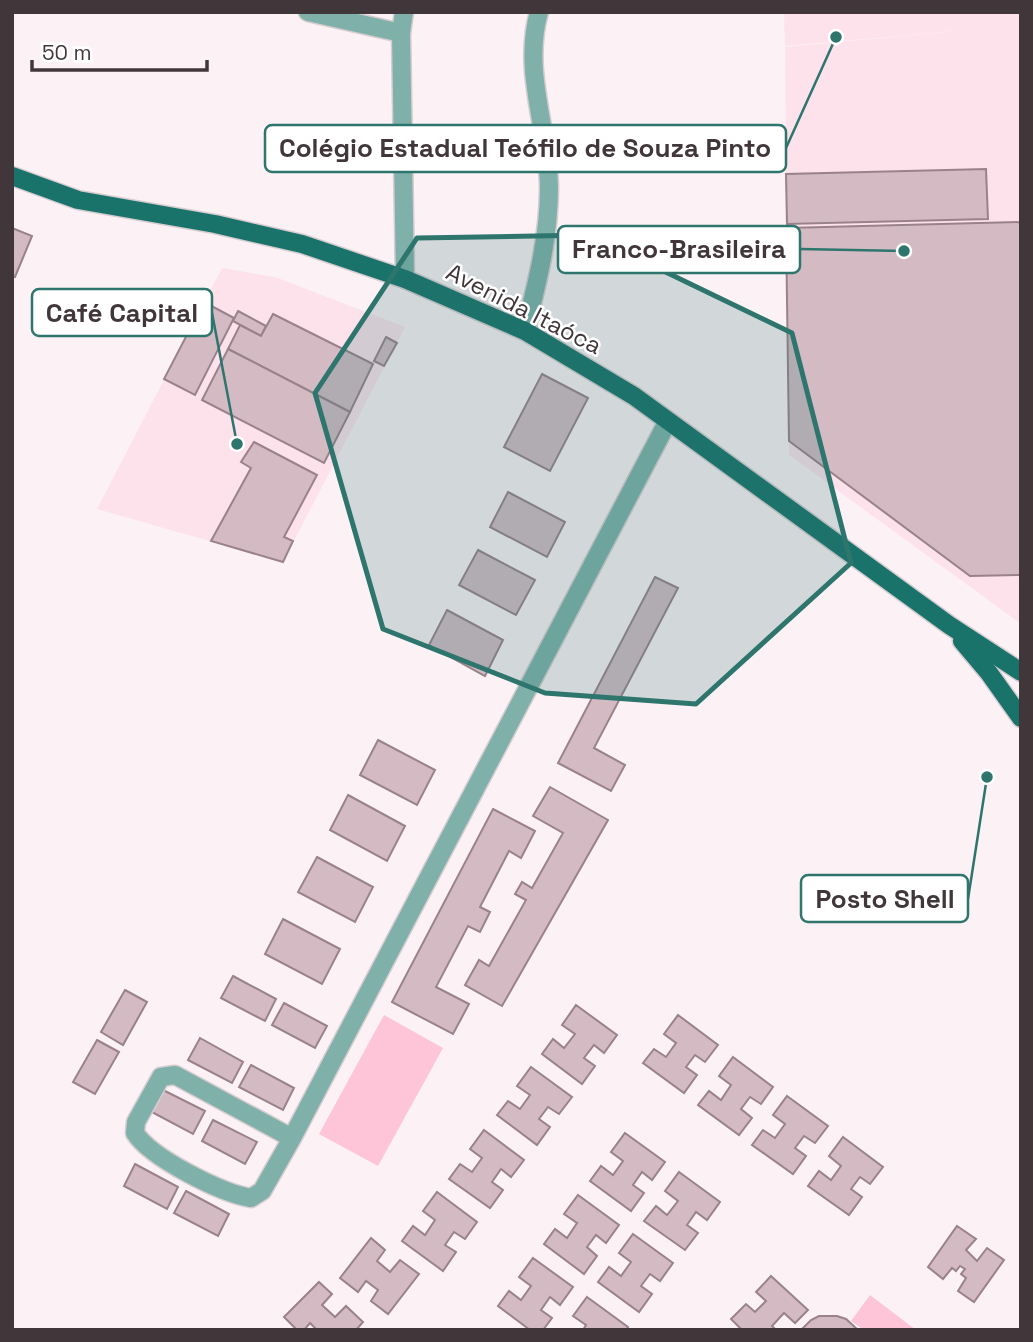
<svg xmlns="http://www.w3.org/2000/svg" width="1033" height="1342" font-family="'Space Grotesk',sans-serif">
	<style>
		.built { fill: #fde1eb }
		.green { fill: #fec5d9 }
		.building { fill: #d3bac3; stroke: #9a828b; stroke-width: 2 }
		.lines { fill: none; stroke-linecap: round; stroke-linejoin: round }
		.minor-casing { stroke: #d7cdd0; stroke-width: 21 }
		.major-casing { stroke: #d7cdd0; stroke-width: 21 }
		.minor { stroke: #7fb1aa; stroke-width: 18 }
		.major { stroke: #19736b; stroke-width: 18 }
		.marked { fill: #2e756e; fill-opacity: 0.2; stroke: #2e756e; stroke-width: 5; stroke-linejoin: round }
		.labels { text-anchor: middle; stroke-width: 5; stroke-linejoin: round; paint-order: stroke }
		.street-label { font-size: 24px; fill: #41373b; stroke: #fff }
		.leader { fill: none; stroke: #2e756e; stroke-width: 2.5 }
		.callout-dot { fill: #2e756e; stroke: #fff; stroke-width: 2.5 }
		.callout { fill: #fff; stroke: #2e756e; stroke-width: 2.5 }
		.callout-label { font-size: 26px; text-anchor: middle; font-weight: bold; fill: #41373b }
	</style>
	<rect width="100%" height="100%" fill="#fcf2f5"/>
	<g class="built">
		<polygon points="784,12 1021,12 1021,624 789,455 785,47 966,30 785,46"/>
		<polygon points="222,268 275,277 405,327 283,562 97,509"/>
	</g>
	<g class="green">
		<polygon points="384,1015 443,1048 378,1166 319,1134"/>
		<polygon points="870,1295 916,1330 864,1330 851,1321"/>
	</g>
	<g class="building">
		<polygon points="986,169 988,219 787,224 786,174"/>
		<polygon points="1021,222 1021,575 970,576 789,441 786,228"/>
		<polygon points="12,228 32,236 15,277 12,276"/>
		<polygon points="204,302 234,318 195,395 164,379"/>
		<polygon points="238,311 266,326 261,336 233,321"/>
		<polygon points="273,314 373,364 350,412 228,349 240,325 261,336"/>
		<polygon points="386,337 397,343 384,366 374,361"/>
		<polygon points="228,349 350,412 324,463 202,400"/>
		<polygon points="542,374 588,398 550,471 504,447"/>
		<polygon points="254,442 317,475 284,537 293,541 283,562 211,541 251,468 241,462"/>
		<polygon points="508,492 565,522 547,557 490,527"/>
		<polygon points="478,550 535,580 516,615 459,585"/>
		<polygon points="655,577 678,588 594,748 625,765 611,791 558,763"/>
		<polygon points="447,610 503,640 485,676 429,645"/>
		<polygon points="378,740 435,770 417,805 360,775"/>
		<polygon points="550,787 608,820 502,1006 465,985 479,960 489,966 526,900 515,894 522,882 532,888 563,833 533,816"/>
		<polygon points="348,795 405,826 387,861 330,830"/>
		<polygon points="493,809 535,831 521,858 509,851 480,907 490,912 480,932 468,926 436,987 469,1004 453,1034 392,1002"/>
		<polygon points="317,857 373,887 355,922 298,892"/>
		<polygon points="283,919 340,949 322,984 265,954"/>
		<polygon points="233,976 276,999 265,1021 221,998"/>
		<polygon points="125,990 147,1002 123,1045 101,1032"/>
		<polygon points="284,1003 327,1026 315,1048 272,1025"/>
		<polygon points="576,1005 617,1035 604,1053 594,1045 584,1058 595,1066 582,1084 542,1054 553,1039 564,1048 575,1034 562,1025"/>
		<polygon points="678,1015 718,1045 705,1062 695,1055 686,1067 697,1075 684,1093 643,1063 654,1049 666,1057 676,1043 664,1034"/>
		<polygon points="200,1038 243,1062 232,1083 188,1060"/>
		<polygon points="97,1040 119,1052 95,1094 73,1082"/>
		<polygon points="733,1057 773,1087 761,1104 750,1097 741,1109 752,1118 739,1135 698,1105 709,1091 721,1100 731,1085 719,1076"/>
		<polygon points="251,1065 294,1088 283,1110 239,1087"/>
		<polygon points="531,1067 572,1097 559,1114 548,1107 539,1119 550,1127 537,1145 497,1115 508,1101 520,1109 530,1095 517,1086"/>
		<polygon points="161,1089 205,1111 193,1134 150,1111"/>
		<polygon points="787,1096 828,1126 815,1143 804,1136 795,1148 806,1156 793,1174 752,1145 763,1130 775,1138 785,1124 773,1115"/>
		<polygon points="213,1120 257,1142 245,1164 202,1141"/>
		<polygon points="484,1130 524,1160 511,1177 501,1169 492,1182 503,1190 490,1208 449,1179 460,1164 472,1172 482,1158 470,1149"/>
		<polygon points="625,1133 665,1162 652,1180 642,1172 633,1185 644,1193 631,1211 590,1181 601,1166 613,1175 623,1161 611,1152"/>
		<polygon points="843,1137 883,1167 870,1184 860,1177 851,1189 862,1197 849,1215 808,1186 819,1171 831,1180 841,1166 829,1156"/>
		<polygon points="135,1164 178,1187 167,1209 124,1186"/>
		<polygon points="679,1172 720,1202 707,1220 696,1212 687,1225 698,1233 685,1250 644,1221 656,1206 667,1215 678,1201 665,1191"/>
		<polygon points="186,1191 229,1214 218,1236 174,1213"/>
		<polygon points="437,1192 477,1222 465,1239 454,1232 445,1245 456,1252 443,1271 402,1241 413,1226 425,1235 435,1220 423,1211"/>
		<polygon points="578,1195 619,1225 606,1243 596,1235 587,1247 597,1256 584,1274 544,1244 555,1229 567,1238 577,1223 564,1214"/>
		<polygon points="957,1226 976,1239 966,1250 977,1261 987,1248 1004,1260 974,1302 958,1291 966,1278 961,1274 965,1269 960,1266 956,1271 952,1268 943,1279 928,1267"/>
		<polygon points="633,1234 673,1263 660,1281 650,1274 641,1286 652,1294 639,1312 598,1282 609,1267 621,1276 631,1262 619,1253"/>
		<polygon points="371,1238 385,1250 377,1261 390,1272 400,1260 419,1274 388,1314 371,1301 378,1290 366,1281 358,1292 340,1278"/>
		<polygon points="533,1258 573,1287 560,1305 550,1297 541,1310 552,1318 543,1330 530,1330 498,1306 509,1291 521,1300 531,1286 519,1277"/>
		<polygon points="771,1276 808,1310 795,1323 784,1313 772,1326 776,1330 742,1330 731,1319 746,1304 755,1312 766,1301 756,1292"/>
		<polygon points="319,1282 332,1294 322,1305 335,1317 346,1306 363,1322 356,1330 317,1330 310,1323 304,1330 297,1330 284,1317"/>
		<polygon points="587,1297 628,1327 626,1330 583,1330 586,1325 573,1316"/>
		<polygon points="819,1316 837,1316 846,1319 858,1330 801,1330 811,1320"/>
	</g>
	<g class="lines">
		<g class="minor-casing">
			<g id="minor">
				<polyline points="308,12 401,33"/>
				<polyline points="404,12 401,33 405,279"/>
				<path d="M525,331C537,284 549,237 549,188C549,129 522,72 539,12"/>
				<path d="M292,1138L175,1075L161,1077L136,1122L135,1133C151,1158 221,1193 251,1198L262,1191L292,1138L668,421"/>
			</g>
		</g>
		<g class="major-casing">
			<g id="major">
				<polyline points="12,176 78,200 215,224 302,244 405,279 525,331 634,396 949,625 1021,672"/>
				<polyline points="962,641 989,673 1021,718"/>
			</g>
		</g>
		<use href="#minor" class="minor"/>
		<use href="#major" class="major"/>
	</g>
	<path class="marked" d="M589,235L792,333L851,563L696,704L545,693L383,629L315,393L417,238Z"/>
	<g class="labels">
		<g class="street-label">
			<text transform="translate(524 309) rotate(27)" y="8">Avenida Itaóca</text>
		</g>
	</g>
	<path class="leader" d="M836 37L786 148M904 251L800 249M237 444L212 313M987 777L968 899"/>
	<g class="callout-dot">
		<circle cx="836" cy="37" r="7"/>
		<circle cx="904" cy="251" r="7"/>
		<circle cx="237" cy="444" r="7"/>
		<circle cx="987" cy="777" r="7"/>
	</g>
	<g class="callout">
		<rect x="265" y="125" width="521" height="47" rx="7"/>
		<rect x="558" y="226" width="242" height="47" rx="7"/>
		<rect x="32" y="289" width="180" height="47" rx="7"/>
		<rect x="801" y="875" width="167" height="47" rx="7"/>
	</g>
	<g class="callout-label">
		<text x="525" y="157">Colégio Estadual Teófilo de Souza Pinto</text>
		<text x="679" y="258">Franco-Brasileira</text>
		<text x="122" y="322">Café Capital</text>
		<text x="885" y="908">Posto Shell</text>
	</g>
	<rect width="1033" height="1342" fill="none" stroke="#41373b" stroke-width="28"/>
	<path d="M32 60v10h175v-10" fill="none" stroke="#41373b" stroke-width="3.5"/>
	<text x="42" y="60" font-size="21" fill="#41373b" stroke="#ffffff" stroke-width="5" paint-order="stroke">50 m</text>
</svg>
